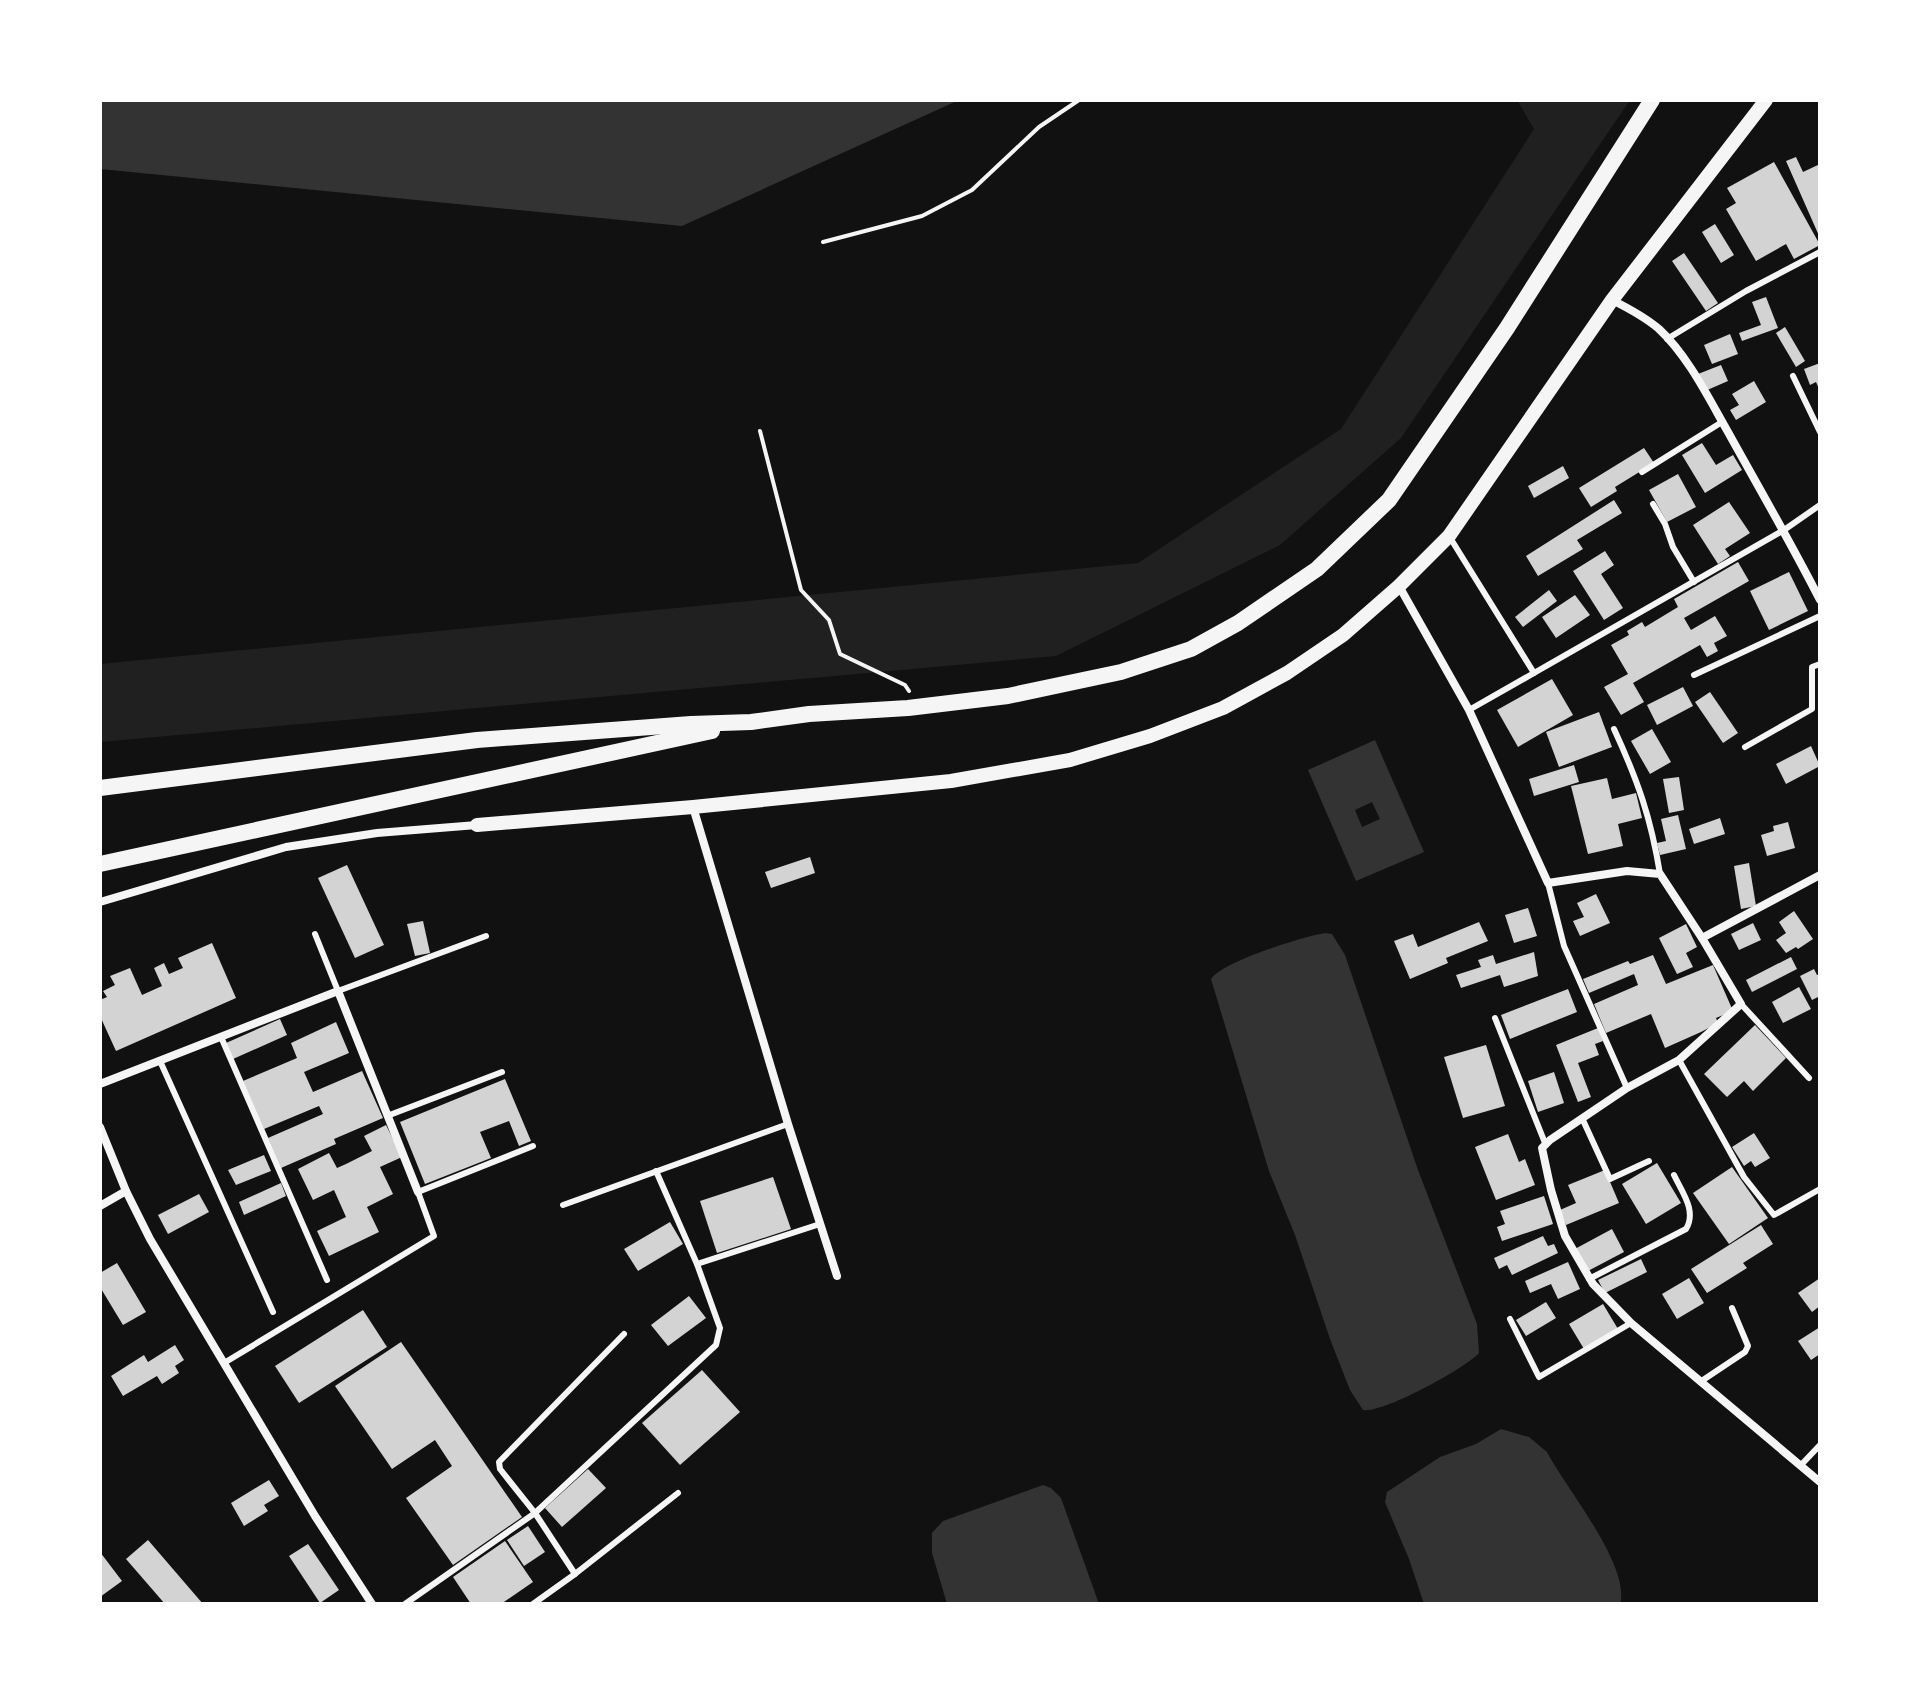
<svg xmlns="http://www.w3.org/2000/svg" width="1920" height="1704" font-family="Cabin,sans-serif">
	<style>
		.green { fill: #202020 }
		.water { fill: #333; fill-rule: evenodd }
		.building { fill: #d3d3d3 }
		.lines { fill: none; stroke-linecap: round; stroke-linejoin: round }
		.path { stroke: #f5f5f5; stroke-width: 4 }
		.service { stroke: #f5f5f5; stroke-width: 6 }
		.minor { stroke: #f5f5f5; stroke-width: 8 }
		.tertiary { stroke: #f5f5f5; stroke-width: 14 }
		.secondary { stroke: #f5f5f5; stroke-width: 16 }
	</style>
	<rect width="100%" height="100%" fill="#111"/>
	<polygon class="green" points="1517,100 1630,100 1401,438 1280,545 1056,656 100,742 100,664 1138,563 1341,429 1534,129"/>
	<g class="water">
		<polygon points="100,100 959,100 682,226 100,169"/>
		<path d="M1375,740L1424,852L1356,881L1308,770ZM1372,802L1380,819L1362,827L1355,810Z"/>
		<path d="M1325,933L1332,934L1345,955L1418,1170L1477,1324L1479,1353C1466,1368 1382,1414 1363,1410L1350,1390L1330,1339L1295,1235L1269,1171L1211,979C1223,961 1302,937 1325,933Z"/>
		<path d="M1501,1429L1529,1437L1547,1452C1565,1487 1631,1566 1620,1604H1424L1409,1559L1385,1502L1387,1492L1440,1457L1476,1444Z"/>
		<polygon points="1043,1485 1051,1488 1061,1498 1099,1604 947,1604 932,1553 932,1533 943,1521"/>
	</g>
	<g class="building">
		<polygon points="1796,157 1803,172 1820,164 1820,238 1786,161"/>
		<polygon points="1774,162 1820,245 1794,259 1786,244 1756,261 1726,209 1736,203 1727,188"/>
		<polygon points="1715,224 1734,255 1721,263 1702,232"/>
		<polygon points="1684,253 1718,303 1706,311 1672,261"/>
		<polygon points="1766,297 1778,328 1742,341 1739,333 1761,325 1752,302"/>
		<polygon points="1785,327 1805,361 1796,367 1776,333"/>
		<polygon points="1730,334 1738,354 1712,364 1704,345"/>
		<polygon points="1820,363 1820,391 1816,382 1810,385 1804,369"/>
		<polygon points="1721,365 1728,381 1705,391 1698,374"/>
		<polygon points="1754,381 1766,402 1736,420 1730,410 1739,405 1732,394"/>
		<polygon points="1702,443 1716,465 1733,455 1742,470 1705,493 1682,455"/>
		<polygon points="1644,448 1654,463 1615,487 1617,491 1591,507 1579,488"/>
		<polygon points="1563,466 1569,478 1534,498 1528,486"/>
		<polygon points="1678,474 1696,507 1667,522 1649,490"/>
		<polygon points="1614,500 1622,513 1577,540 1583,549 1538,576 1526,556"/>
		<polygon points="1729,502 1750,533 1725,549 1730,556 1718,564 1693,525"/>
		<polygon points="1605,551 1614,565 1601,574 1623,608 1604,620 1573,571"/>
		<polygon points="1738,562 1749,581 1684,618 1691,630 1715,616 1727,636 1714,643 1718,651 1707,657 1700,645 1633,683 1644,702 1621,715 1604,687 1628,674 1611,645 1629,635 1627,631 1642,622 1645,627 1678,607 1674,599"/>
		<polygon points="1789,572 1808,611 1769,630 1750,591"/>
		<polygon points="1549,590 1557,601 1523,627 1515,617"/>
		<polygon points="1575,595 1590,615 1556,638 1542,617"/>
		<polygon points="1552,679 1573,715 1518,747 1497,710"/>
		<polygon points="1683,687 1693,706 1657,725 1647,705"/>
		<polygon points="1710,692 1738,733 1723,743 1695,702"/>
		<polygon points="1599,712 1612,747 1559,767 1546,732"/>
		<polygon points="1652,729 1671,762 1650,774 1631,741"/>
		<polygon points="1811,746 1820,766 1786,784 1776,764"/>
		<polygon points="1574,765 1579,782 1534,796 1529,779"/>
		<polygon points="1679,777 1684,810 1669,813 1663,779"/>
		<polygon points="1607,778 1612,799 1636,793 1642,818 1618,824 1623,846 1588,854 1571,786"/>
		<polygon points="1678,815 1686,849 1660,855 1657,843 1666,841 1661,819"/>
		<polygon points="1720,818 1725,834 1694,844 1689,829"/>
		<polygon points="1788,822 1795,848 1767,856 1761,835 1774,831 1773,826"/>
		<polygon points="810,857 815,873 771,888 765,872"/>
		<polygon points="1749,863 1756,906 1741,909 1734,866"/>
		<polygon points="347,865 384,945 355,958 318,878"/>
		<polygon points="1596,894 1610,923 1580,936 1573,921 1584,917 1577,903"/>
		<polygon points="1528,908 1537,936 1514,943 1505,915"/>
		<polygon points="1794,911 1813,939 1798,949 1796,947 1786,953 1776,940 1786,933 1779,922"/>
		<polygon points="423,921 430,953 415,956 407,924"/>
		<polygon points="1479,922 1488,941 1446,958 1448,963 1410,979 1394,941 1413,934 1418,947"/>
		<polygon points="1753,923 1761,940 1739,950 1731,934"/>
		<polygon points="1686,924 1697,947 1686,953 1693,967 1677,974 1659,938"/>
		<polygon points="212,943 236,998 116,1051 100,1016 100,1000 107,997 103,991 115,985 110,976 130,968 142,995 162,986 154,968 164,963 169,974 183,968 178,958"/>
		<polygon points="1534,952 1538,976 1504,987 1500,975 1461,988 1456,975 1481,967 1478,960 1493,955 1496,964"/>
		<polygon points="1653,955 1666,984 1713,965 1733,1011 1716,1018 1718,1023 1701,1032 1665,1048 1651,1014 1606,1033 1594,1004 1638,985 1634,974 1589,993 1583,979 1628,961 1630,964"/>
		<polygon points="1791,957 1797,969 1752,992 1746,980"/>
		<polygon points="1814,969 1817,975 1820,974 1820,996 1812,1000 1800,976"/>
		<polygon points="1799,987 1811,1009 1783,1023 1772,1002"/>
		<polygon points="1568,989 1577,1012 1510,1039 1501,1015"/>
		<polygon points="280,1019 287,1035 233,1059 226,1043"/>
		<polygon points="336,1022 349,1053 304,1072 313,1092 362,1071 383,1118 334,1139 336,1144 281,1168 268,1138 323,1114 319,1106 264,1129 243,1081 297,1058 291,1043"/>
		<polygon points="1755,1025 1786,1058 1753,1091 1744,1081 1727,1097 1704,1074"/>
		<polygon points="1598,1028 1603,1041 1595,1044 1599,1055 1578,1063 1591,1097 1578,1102 1556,1045"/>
		<polygon points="1486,1045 1505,1106 1463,1118 1444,1057"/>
		<polygon points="1554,1072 1564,1103 1538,1112 1528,1081"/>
		<polygon points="505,1079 531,1141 519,1146 509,1121 480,1132 491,1158 425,1184 400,1122"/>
		<polygon points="386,1125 402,1157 380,1167 393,1194 367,1207 379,1232 329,1256 317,1231 346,1217 334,1190 313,1200 298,1169 329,1153 337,1168 346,1164 372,1151 364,1136"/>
		<polygon points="1754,1133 1770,1158 1755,1167 1751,1161 1744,1166 1732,1147"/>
		<polygon points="1508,1134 1519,1162 1525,1159 1535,1185 1496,1200 1475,1147"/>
		<polygon points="264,1155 271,1171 236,1185 228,1170"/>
		<polygon points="1657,1163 1681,1203 1646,1224 1622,1184"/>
		<polygon points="1732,1167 1768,1218 1729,1244 1693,1193"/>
		<polygon points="1605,1170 1619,1203 1566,1225 1560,1210 1576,1203 1568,1185"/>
		<polygon points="773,1177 791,1229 717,1253 700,1201"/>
		<polygon points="281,1183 286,1196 244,1215 239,1202"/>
		<polygon points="199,1194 209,1212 168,1234 158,1215"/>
		<polygon points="1544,1196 1553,1224 1502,1241 1497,1227 1505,1224 1500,1211"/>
		<polygon points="670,1222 683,1244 638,1271 624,1249"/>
		<polygon points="1761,1225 1773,1244 1743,1263 1747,1268 1707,1293 1691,1269"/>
		<polygon points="1612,1229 1624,1252 1586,1272 1573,1250"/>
		<polygon points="1543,1236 1548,1246 1554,1244 1558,1253 1512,1275 1507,1265 1499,1269 1494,1258"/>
		<polygon points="1641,1259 1647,1272 1605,1293 1598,1280"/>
		<polygon points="1568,1262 1580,1289 1558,1299 1551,1284 1530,1293 1525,1281"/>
		<polygon points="117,1263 146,1312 123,1325 100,1287 100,1273"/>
		<polygon points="1689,1278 1704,1303 1677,1319 1662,1294"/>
		<polygon points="1820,1278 1820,1306 1812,1312 1798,1293"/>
		<polygon points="689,1296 706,1318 668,1346 651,1325"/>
		<polygon points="1546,1302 1556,1318 1526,1336 1516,1320"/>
		<polygon points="1603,1304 1618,1329 1584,1349 1569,1324"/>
		<polygon points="363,1310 387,1347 299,1403 275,1366"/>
		<polygon points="1820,1327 1820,1354 1811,1360 1798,1341"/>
		<polygon points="401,1342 522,1517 453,1565 406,1498 452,1466 435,1440 392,1469 335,1386"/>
		<polygon points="175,1345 184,1360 175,1366 179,1373 162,1384 157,1376 123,1396 111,1376 144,1355 148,1362"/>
		<polygon points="702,1370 740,1412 680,1465 642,1423"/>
		<polygon points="588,1469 606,1488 562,1527 545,1508"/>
		<polygon points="269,1480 279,1496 264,1505 268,1511 244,1526 231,1503"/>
		<polygon points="528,1526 545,1552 524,1566 507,1540"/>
		<polygon points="148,1540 203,1604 165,1604 126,1559"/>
		<polygon points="505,1541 533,1582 501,1604 471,1604 453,1577"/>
		<polygon points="308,1544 339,1590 320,1603 289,1556"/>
		<polygon points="100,1552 122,1581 100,1597"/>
	</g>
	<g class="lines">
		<g class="path">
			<polyline points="823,242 922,216 972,190 1039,127 1079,100"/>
			<polyline points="760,431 801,590 829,620 840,654 905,685 909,691"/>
		</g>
		<g class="service">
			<polyline points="1667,339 1746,291 1820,252"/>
			<polyline points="1793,376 1820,432"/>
			<polyline points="1642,472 1722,422"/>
			<polyline points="1653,504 1665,524 1673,547 1694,582"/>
			<polyline points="1449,536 1534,673 1784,530 1820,505"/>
			<polyline points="1694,675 1820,616"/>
			<polyline points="1469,710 1534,673"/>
			<path d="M1614,729C1638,781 1651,818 1660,874"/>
			<polyline points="1745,747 1812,709 1812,667 1820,664"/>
			<polyline points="1548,883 1564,946 1627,1088"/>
			<polyline points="315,934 338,991 486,936"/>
			<polyline points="1741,1004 1809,1078"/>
			<polyline points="1495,1018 1545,1143"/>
			<polyline points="221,1037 327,1280"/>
			<polyline points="1679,1060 1744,1177 1774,1215 1820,1189"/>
			<polyline points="160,1061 273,1312"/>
			<polyline points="387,1116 502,1072"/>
			<polyline points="1582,1118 1610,1179 1649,1161"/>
			<polyline points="563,1205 788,1124"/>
			<polyline points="697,1264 820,1224"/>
			<path d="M1589,1279L1686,1229C1697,1211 1682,1192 1674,1175"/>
			<polyline points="1510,1319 1539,1377 1631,1323"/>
			<polyline points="224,1363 434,1236 418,1192 533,1146"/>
			<polyline points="1700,1382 1745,1352 1748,1346 1732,1308"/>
			<polyline points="1801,1465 1820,1445"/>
			<polyline points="575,1574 535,1513 500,1469 499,1462 624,1334"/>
			<polyline points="405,1604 535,1513 716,1345 720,1328 697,1264 656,1171"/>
			<polyline points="533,1604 575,1574 678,1493"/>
		</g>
		<g class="minor">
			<path d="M1612,300C1628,308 1645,317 1659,329C1688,356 1708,397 1728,432C1759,488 1791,543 1820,600"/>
			<polyline points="1399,586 1469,710 1548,883 1627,871 1660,874 1702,938"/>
			<polyline points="693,807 788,1124 837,1276"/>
			<polyline points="1820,875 1702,938 1741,1004 1679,1060 1627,1088 1550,1140 1542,1148 1551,1190 1565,1236 1593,1284 1631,1323 1820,1482"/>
			<polyline points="100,902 286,847 377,833 477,825"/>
			<polyline points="100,1084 338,991 418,1192"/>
			<polyline points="100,1127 126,1191 150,1239 315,1516 372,1604"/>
			<polyline points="100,1206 126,1191"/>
		</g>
		<polyline class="tertiary" points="477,825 693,807 951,781 1070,760 1150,736 1223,708 1287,673 1343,635 1399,586 1449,536 1612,300 1766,100"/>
		<g class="secondary">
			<polyline points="100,788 477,740 691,724 751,722 809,714 908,708 1008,696 1121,672 1191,649 1238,623 1317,569 1389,500 1507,328 1652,100"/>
			<polyline points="100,864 712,731"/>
		</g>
	</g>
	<rect width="1920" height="1704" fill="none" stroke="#ffffff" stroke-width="204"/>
</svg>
